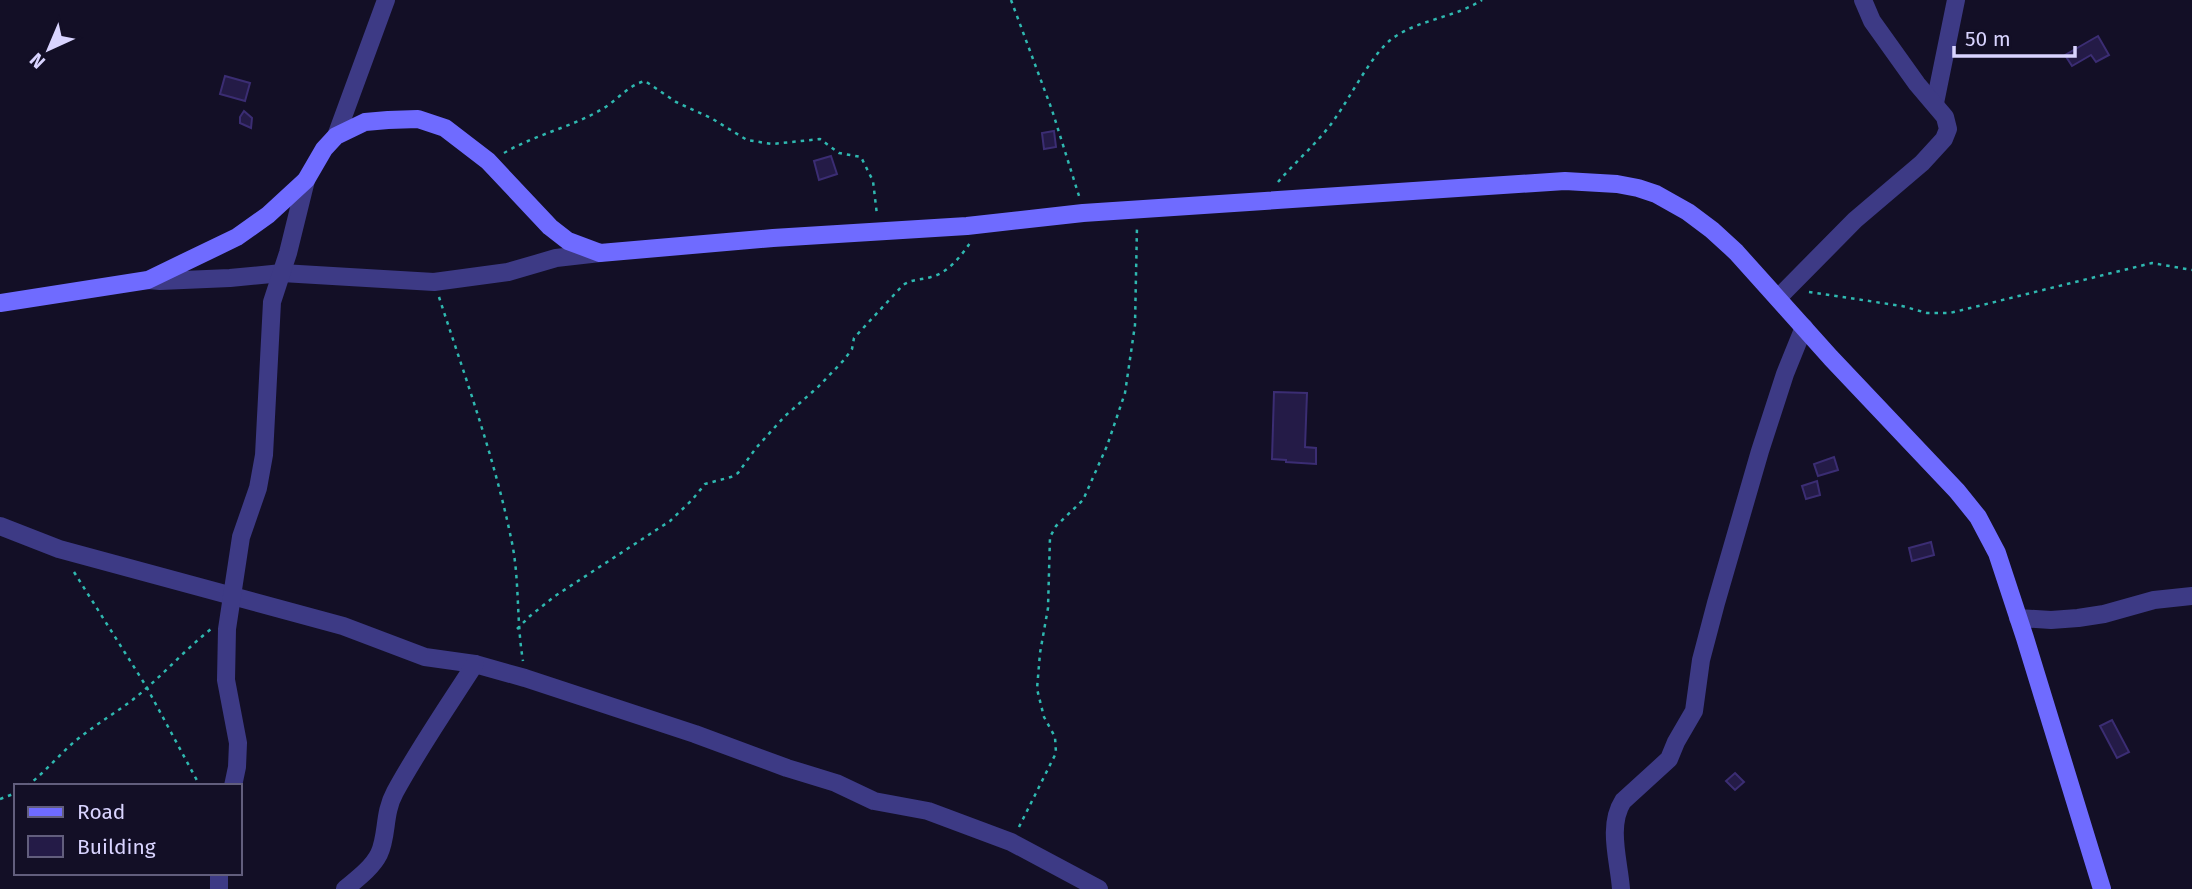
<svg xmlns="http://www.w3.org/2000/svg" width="2192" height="889" font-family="'Fira Sans',sans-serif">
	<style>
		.building { fill: #241b47; stroke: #3b2d73; stroke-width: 2 }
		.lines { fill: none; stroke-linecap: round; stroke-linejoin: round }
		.path { stroke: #2fb8b0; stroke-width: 2.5; stroke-dasharray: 3.5 5; stroke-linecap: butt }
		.street { stroke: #3d3a85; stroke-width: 18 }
		.secondary { stroke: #6f6bff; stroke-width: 18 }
	</style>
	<rect width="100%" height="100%" fill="#130f26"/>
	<g class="building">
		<polygon points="2098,36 2109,55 2096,62 2091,55 2072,66 2065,55"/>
		<polygon points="225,76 250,83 245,101 220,94"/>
		<polygon points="244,111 252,118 251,128 240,123 240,117"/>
		<polygon points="1054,131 1056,147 1044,149 1042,133"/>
		<polygon points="831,156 837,174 819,180 814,161"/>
		<polygon points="1274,392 1307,393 1305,447 1316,448 1316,464 1286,462 1286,460 1272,459"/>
		<polygon points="1834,457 1838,470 1818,476 1814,464"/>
		<polygon points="1817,481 1820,495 1806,499 1802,486"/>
		<polygon points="1931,542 1934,555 1912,561 1909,548"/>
		<polygon points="2112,720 2129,752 2117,758 2100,726"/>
		<polygon points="1735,773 1744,782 1735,790 1726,781"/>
	</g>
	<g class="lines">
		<g class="path">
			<polyline points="1011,0 1052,110 1079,196"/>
			<path d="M504,153C536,134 573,127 604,108C618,99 629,85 645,81L676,102L711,118L747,140L772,144L820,139L839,153L861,157L873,181L877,215"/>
			<path d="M1278,182C1297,160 1320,141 1336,117C1351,96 1373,52 1393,38C1420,19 1454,18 1482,0"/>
			<polyline points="1809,292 1902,306 1927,313 1950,313 2152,263 2192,270"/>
			<path d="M439,297C465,377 494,456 511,538C520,578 516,620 523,661"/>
			<polyline points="74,572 146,686 200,786"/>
			<path d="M517,629L530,616L555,596L670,521L692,500L705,484L731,477L738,473L756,448L785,416L818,387L844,360L852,349L854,338L903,285C912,279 921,280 931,277C948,273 961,256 970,243"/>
			<path d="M27,786C44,773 58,756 74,742C91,728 109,717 127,704C157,682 181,653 211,629"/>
			<polyline points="0,799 16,793"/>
			<polyline points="1019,827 1056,753 1055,737 1044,717 1037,689 1040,653 1048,608 1050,537 1056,526 1083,500 1107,446 1125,393 1135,325 1137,226"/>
		</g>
		<g class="street">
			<polyline points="1935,103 1956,0"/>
			<polyline points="336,136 386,0"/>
			<polyline points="148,280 160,281 230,278 282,273 434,282 508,272 556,258 600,253"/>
			<polyline points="1778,298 1855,220 1922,163 1944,139 1948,129 1945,117 1917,84 1872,21 1863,0"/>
			<polyline points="0,526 59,549 343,626 425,657 475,664 525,678 695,734 787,768 836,783 874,801 928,811 1011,842 1099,889"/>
			<polyline points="2018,618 2051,620 2078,618 2104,614 2154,600 2192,596"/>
			<polyline points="233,786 237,767 238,743 226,680 227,629 241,537 258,488 264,455 272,302 288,253 306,180"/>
			<polyline points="219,873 219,889"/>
			<path d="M345,889C357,879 372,868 379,854C388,835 383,814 395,792C419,748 448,706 475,664"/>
			<path d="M1621,889C1619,861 1607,826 1623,801L1669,759L1676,742L1694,711L1701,660L1716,603L1760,451L1785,374L1804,327"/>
		</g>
		<polyline class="secondary" points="0,303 148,280 237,237 268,215 306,180 324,149 336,136 365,122 388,120 418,119 445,128 488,161 550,227 568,241 600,253 773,238 967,226 1083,213 1565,181 1617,184 1638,188 1656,194 1688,212 1712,230 1736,252 1831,358 1957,491 1978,517 1997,553 2025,638 2102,889"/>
	</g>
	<rect x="14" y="784" width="228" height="91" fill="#130f26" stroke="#625e7d" stroke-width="2"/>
	<rect x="28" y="807" width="35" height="10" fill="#6f6bff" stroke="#625e7d" stroke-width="2"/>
	<text x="77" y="819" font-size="21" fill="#d9d4ff">Road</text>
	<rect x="28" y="836" width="35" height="21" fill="#241b47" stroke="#625e7d" stroke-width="2"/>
	<text x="77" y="854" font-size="21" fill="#d9d4ff">Building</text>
	<g transform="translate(49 49) rotate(224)" stroke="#130f26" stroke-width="5" paint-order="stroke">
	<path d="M0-5L12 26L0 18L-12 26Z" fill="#d9d4ff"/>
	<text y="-10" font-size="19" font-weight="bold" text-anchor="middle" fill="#d9d4ff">N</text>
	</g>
	<path d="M1954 46v10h121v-10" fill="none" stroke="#d9d4ff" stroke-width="3.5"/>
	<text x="1965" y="46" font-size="21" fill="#d9d4ff" stroke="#130f26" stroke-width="5" paint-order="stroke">50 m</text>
</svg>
